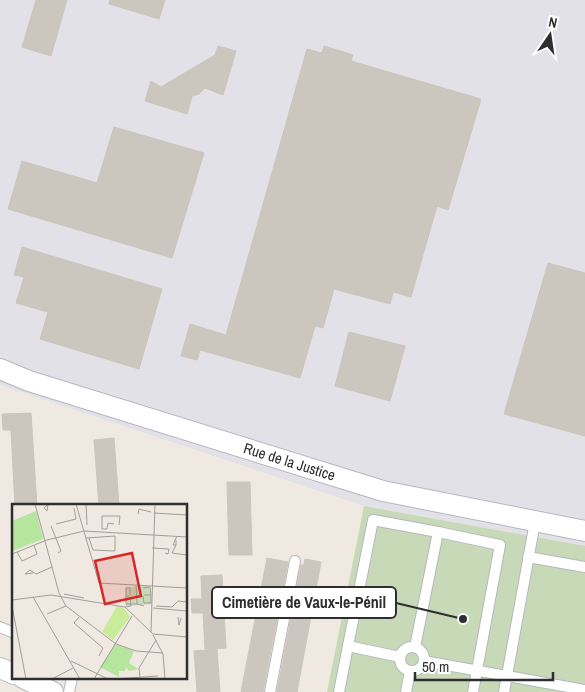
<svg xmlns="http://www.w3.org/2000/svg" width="585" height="692" font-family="'Archivo Narrow',sans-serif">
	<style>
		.industrial { fill: #e3e1e8 }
		.cemetery { fill: #c8d9b8 }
		.building { fill: #cbc7bf; stroke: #cbc5ba }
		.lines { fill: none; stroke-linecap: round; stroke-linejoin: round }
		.lane-casing { stroke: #b4b7c1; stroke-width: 12 }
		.street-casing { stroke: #b4b7c1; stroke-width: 22 }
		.lane { stroke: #fff; stroke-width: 10 }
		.street { stroke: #fff; stroke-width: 20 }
		.labels { text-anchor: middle; stroke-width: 4; stroke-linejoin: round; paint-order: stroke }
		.street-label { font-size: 15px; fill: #2e2e2e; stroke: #fff }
		.inset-road { fill: none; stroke: #a29e99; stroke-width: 1 }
		.view { fill: #d62828; fill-opacity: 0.15; stroke: #d62828; stroke-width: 2.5 }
		.inset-edge { fill: none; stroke: #2e2e2e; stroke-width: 2.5 }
		.leader { fill: none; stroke: #2e2e2e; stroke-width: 2 }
		.callout-dot { fill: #2e2e2e; stroke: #fff; stroke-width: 2 }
		.callout { fill: #fff; stroke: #2e2e2e; stroke-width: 2 }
		.callout-label { font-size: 16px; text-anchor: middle; font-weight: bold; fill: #2e2e2e }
	</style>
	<rect width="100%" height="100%" fill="#efe9e1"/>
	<polygon class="industrial" points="0,0 585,0 585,546 364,506 0,385"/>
	<polygon class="cemetery" points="364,506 585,546 585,692 327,692"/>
	<g class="building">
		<polygon points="36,0 67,0 51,56 22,47"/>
		<polygon points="110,0 165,0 159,19 109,4"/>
		<polygon points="218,46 236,51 223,95 205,88 199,94 192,96 187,114 145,101 151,81 161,87 215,55"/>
		<polygon points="324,46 353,55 351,61 481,99 448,210 437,206 411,297 393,292 390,304 334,289 323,328 315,326 300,378 200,350 197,360 181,356 190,324 226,335 307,49 322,53"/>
		<polygon points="114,127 204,153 172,258 8,209 22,161 97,183"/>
		<polygon points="22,247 162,289 139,369 40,339 48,312 16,303 24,277 14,275"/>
		<polygon points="548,263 585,273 585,436 504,414"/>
		<polygon points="349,332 405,346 390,401 335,386"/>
		<polygon points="31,413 37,506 15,506 11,430 3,430 2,414"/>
		<polygon points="114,438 119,506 99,506 94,440"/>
		<polygon points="227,482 250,482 252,555 229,555"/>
		<polygon points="267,558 288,562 263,692 241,692"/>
		<polygon points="305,559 321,562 297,692 277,692 301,565 304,565"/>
		<polygon points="222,575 226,648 205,649 203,613 192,613 191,599 202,599 201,576"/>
		<polygon points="217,649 220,692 197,692 194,651"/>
	</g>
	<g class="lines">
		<g class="lane-casing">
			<g id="lane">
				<polyline points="438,532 500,545 473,692"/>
				<polyline points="528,557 585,567"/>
				<polyline points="0,627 14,633"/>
				<polyline points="348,646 373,520 438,532 415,647"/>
				<circle cx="412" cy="659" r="12"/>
				<polyline points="424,661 585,690"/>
				<polyline points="69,692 72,678"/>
				<polyline points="270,692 295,561"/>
				<polyline points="339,692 348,646 400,657"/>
				<polyline points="406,692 410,671"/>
				<polyline points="504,692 535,522"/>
			</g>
		</g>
		<g class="street-casing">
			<g id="street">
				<path id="s1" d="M0,369L29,381L383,491L585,531"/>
				<polyline points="0,668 14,674"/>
				<polyline points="23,678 53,692"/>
			</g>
		</g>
		<use href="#lane" class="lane"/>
		<use href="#street" class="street"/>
	</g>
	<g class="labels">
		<g class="street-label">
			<text dy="5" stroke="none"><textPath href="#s1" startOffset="304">Rue de la Justice</textPath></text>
		</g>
	</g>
	<g transform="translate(12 504)">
		<rect width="175" height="175" fill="#efe9e1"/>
		<path d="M24,7L31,35L0,47V17ZM103,140L122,147L117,159L126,165L117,167L114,163L113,167H107V173L88,163Z" fill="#b6e59e"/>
		<path d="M137,82L140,100L114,102L113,83Z" fill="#c8d9b8"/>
		<path d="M105,102L112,104L118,113L101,136L90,128Z" fill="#c9ec9a"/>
		<path class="inset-road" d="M23,0L47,89L54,102L104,140L124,147L151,149M36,0L32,4L35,7L36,0M64,0L87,79L175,84M74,0L75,21M142,9L175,11M126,10L127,5L139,8M44,20L64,15L62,4M39,22L49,47L46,49M90,25V12H108L107,21M90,25H95L96,19L102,20M74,34L103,32V47L81,46L77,34M164,36V41H161L165,32M164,41L160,49L175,51M140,44L157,45L156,50L153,49M5,48L10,57L25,50L22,41M0,50L35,36L72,27L175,33M21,69L13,70L18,66L24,70L40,63M124,82L125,100L132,102M131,84L138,83L139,91M52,90L72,94M114,92V84H118V91M117,92H114V100H125M131,92L132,99H139V91H132M21,93L68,175M0,96L39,91L113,103L119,102L118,93M0,102L14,175M144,102L160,103L166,97L175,98M113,103L141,130L175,133M141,104L175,107M35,110L54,102M67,113L62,119L91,144L87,152M166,113L167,121L169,114M139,128L143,0M141,131L151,150L153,175M59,157L96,175M40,175L61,164M82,175L120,112M102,175L146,172M128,175L127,164L144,136"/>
		<path class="view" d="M120,49L129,92L93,100L83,57Z"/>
		<rect width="175" height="175" class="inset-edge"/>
	</g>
	<path class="leader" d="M463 619L396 603"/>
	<circle class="callout-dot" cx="463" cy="619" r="5"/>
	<rect class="callout" x="212" y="587" width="184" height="31" rx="5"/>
	<g class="callout-label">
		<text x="304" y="608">Cimetière de Vaux-le-Pénil</text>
	</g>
	<g transform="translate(550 35) rotate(13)" stroke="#ffffff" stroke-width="4" paint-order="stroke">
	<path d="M0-4L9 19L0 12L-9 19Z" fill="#2e2e2e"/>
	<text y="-8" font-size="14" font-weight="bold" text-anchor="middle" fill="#2e2e2e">N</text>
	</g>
	<path d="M415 672v8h138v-8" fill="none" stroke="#2e2e2e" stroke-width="2.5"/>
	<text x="422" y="672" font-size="15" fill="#2e2e2e" stroke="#ffffff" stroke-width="4" paint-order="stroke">50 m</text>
</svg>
